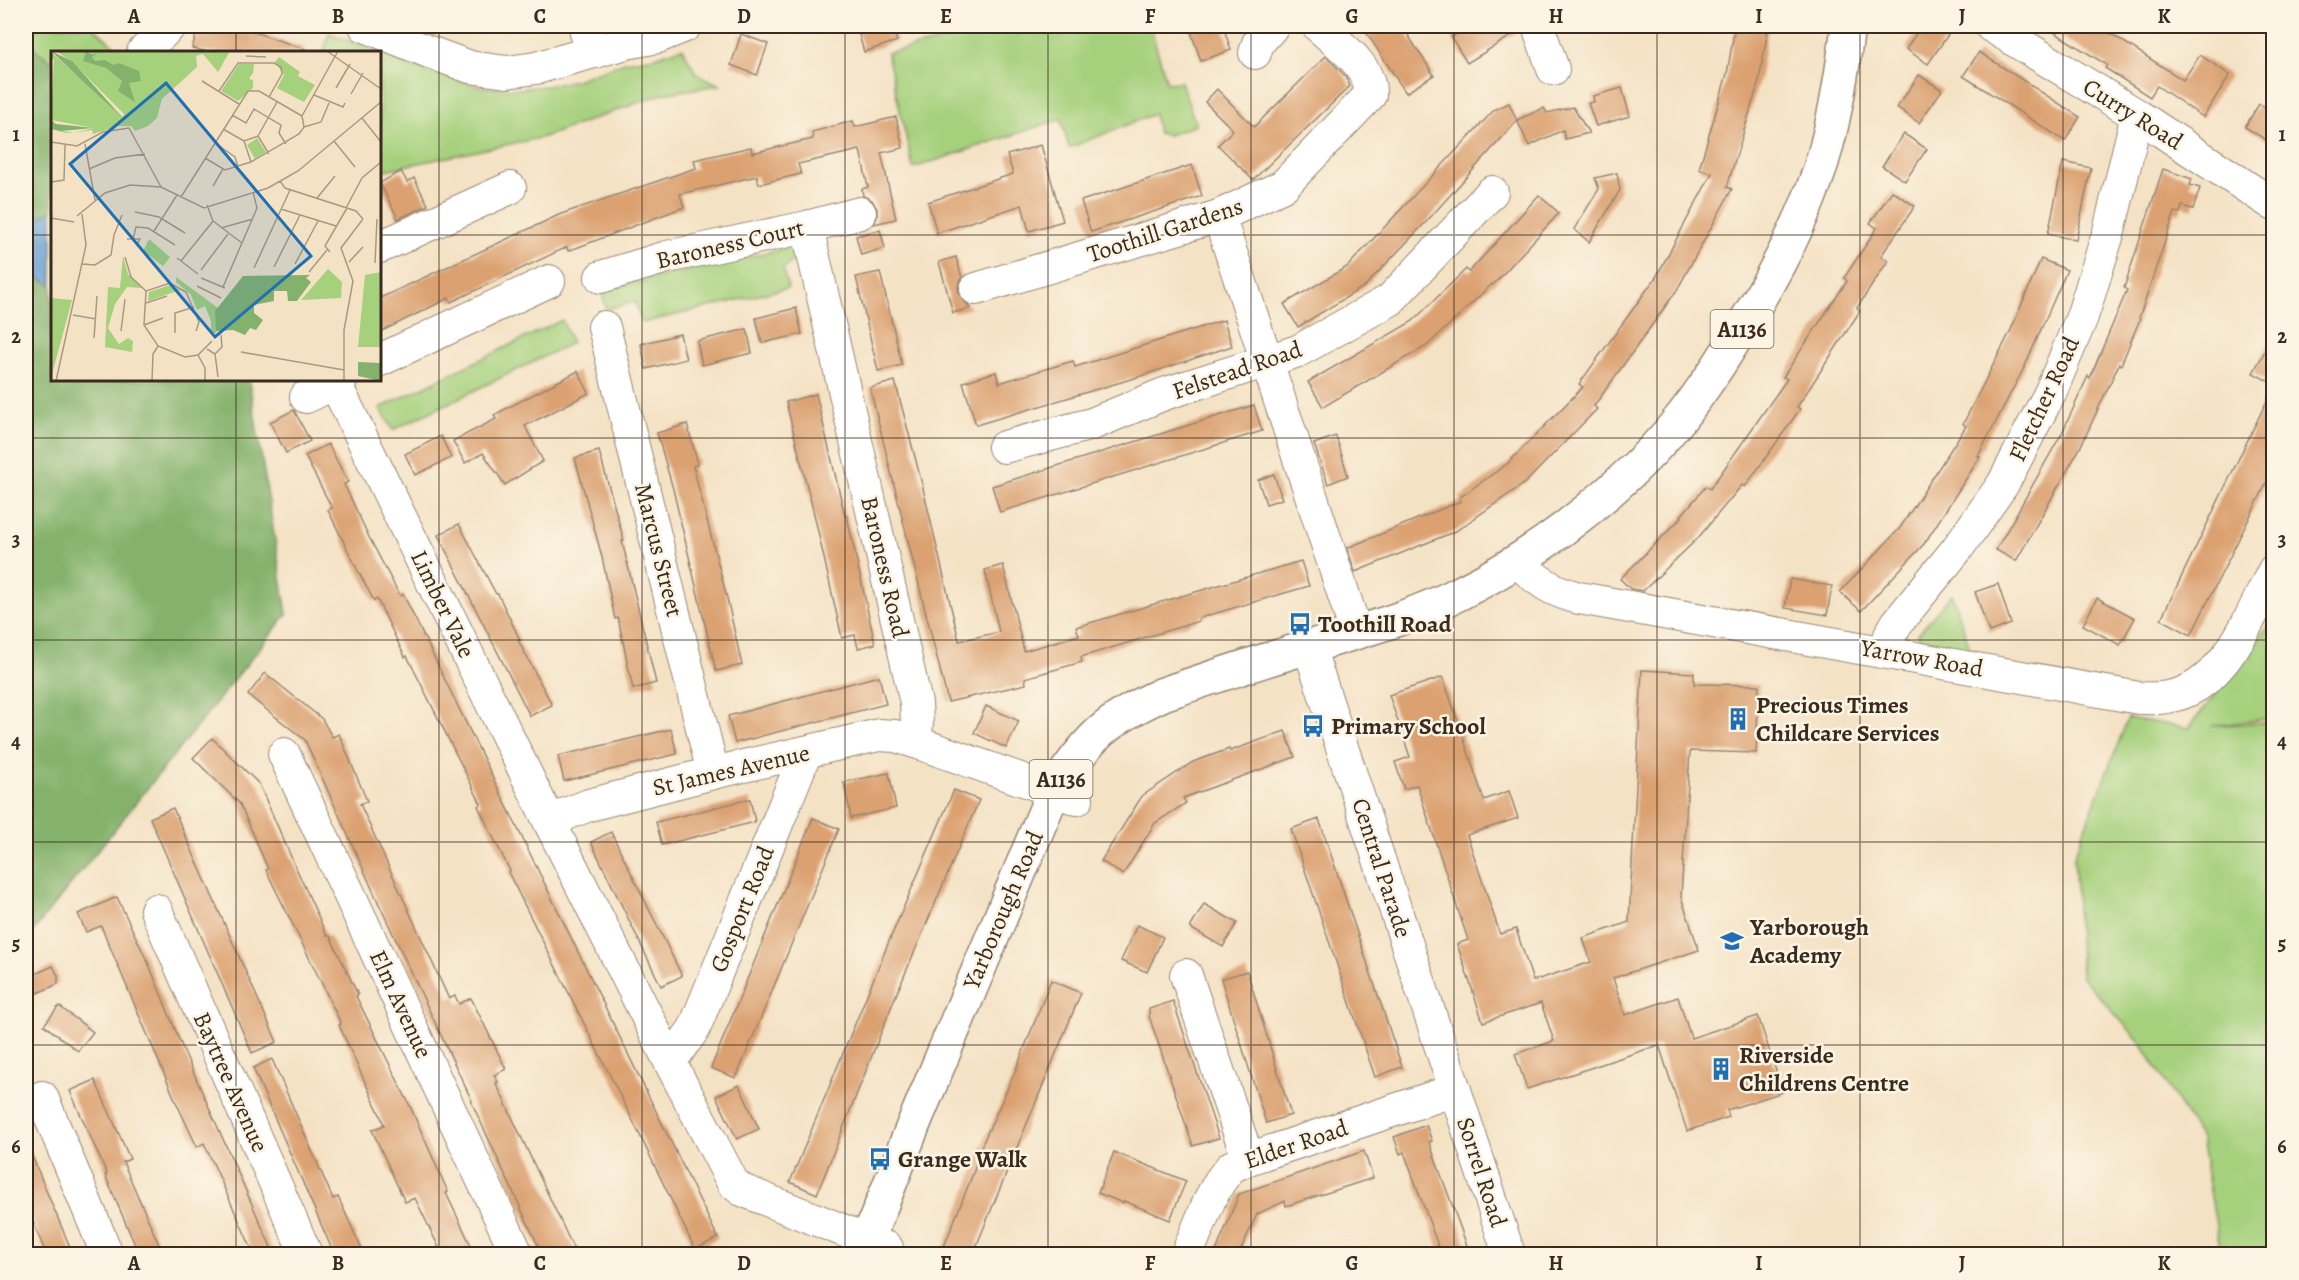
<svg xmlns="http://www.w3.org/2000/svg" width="2299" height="1280" font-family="Alegreya,serif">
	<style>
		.green { fill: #a5d07c; stroke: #707d4d; stroke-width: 1.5 }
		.forest { fill: #84b26c; stroke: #606e45; stroke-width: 1.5 }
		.water { fill: #639fd3; stroke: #4f6478; stroke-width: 1.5 }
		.building { fill: #dba171 }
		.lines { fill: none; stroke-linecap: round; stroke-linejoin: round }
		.minor-casing { stroke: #988672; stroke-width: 34 }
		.major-casing { stroke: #988672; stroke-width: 36 }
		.minor { stroke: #fff; stroke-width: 32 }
		.major { stroke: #fff; stroke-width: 33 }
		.grid { fill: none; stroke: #3b2a1e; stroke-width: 1.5; stroke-opacity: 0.55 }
		.labels { text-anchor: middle; stroke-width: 5; stroke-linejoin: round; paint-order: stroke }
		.shield { fill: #fcf5e5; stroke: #75675a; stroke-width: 1.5 }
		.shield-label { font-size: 22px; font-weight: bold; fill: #3b2a1e }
		.street-label { font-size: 24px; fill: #3b2a1e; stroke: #fcf5e5 }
		.poi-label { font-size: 24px; font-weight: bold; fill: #3b2a1e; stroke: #fcf5e5; text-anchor: start }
		.inset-road { fill: none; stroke: #aa9882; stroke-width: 1.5 }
		.view { fill: #1f6fb2; fill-opacity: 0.15; stroke: #1f6fb2; stroke-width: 3 }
		.inset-edge { fill: none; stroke: #3b2a1e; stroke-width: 3 }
		.neatline { fill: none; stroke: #3b2a1e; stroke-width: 2 }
		.grid-label { font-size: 20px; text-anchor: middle; font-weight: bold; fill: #3b2a1e }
	</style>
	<rect width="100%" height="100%" fill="#fcf5e5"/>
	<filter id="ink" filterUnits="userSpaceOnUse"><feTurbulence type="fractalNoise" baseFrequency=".0167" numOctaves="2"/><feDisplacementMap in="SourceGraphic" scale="12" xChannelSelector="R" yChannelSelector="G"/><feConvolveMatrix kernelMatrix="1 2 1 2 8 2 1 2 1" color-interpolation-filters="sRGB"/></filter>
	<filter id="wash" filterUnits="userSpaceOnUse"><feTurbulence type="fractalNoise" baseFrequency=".008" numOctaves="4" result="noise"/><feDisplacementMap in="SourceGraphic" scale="24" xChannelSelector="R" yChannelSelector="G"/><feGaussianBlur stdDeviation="1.35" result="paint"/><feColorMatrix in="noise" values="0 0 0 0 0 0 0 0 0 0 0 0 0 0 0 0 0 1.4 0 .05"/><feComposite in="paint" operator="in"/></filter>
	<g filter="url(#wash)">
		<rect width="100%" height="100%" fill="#f4e2c5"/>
		<g class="green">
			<path d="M26,26H92L121,52H52V62C36,50 26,47 26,26Z"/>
			<polygon points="1007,26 1013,26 1016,34 1046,26 1150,26 1167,83 1181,82 1196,125 1169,135 1158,133 1154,114 1069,148 1061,119 913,168 887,53"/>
			<polygon points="329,33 409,64 480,87 512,89 547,86 576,80 625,62 655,57 682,48 697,74 720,85 662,94 544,137 380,171 380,52 324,52"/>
			<polygon points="794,246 797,253 797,258 783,269 788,288 642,323 635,302 606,309 601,290"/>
			<polygon points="562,320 572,343 393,430 380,408"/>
			<polygon points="1952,594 1973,657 1922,646 1918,634"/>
			<polygon points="2273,615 2273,718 2211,726 2273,722 2273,1254 2221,1254 2201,1139 2140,1042 2081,976 2074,856 2128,718 2189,728 2268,626"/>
		</g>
		<polygon class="forest" points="31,46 52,62 52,380 249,380 287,614 26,940 26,49"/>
		<polygon class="water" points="52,211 52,286 26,269 26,228 33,220"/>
		<g id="blocks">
			<g class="building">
				<polygon points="199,26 256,26 254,32 305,49 305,52 208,52 192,48"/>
				<polygon points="875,26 892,26 897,41 864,52 858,31"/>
				<polygon points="1189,26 1223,26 1231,50 1201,61"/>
				<polygon points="1362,26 1402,26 1434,75 1406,93"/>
				<polygon points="1469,26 1520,26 1521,30 1467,63 1451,37"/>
				<polygon points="1735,26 1768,30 1759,81 1727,187 1732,189 1677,290 1594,406 1597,409 1525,483 1456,531 1355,572 1347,548 1461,501 1459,498 1507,464 1583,387 1579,384 1656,277 1712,173 1699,169 1727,74"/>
				<polygon points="1921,26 1954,26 1928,64 1906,49"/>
				<polygon points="2044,26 2099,26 2183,80 2200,55 2230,75 2203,117 2157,86 2150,97 2105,68 2107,65"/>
				<polygon points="741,34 768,44 757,75 731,65"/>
				<polygon points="1979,52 2080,117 2065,141 1963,76"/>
				<polygon points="1326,56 1345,76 1350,86 1253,180 1218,145 1233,130 1205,102 1217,89 1254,127"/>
				<polygon points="1919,75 1942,90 1919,123 1897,107"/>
				<polygon points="1622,88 1630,116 1596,126 1588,103 1594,102 1593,96"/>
				<polygon points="1509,103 1517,121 1426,222 1365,286 1298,327 1284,304 1347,267 1494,110"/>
				<polygon points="2259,104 2274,113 2274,145 2245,127"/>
				<polygon points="1573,107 1589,133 1565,139 1563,130 1529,146 1517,120 1544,108 1547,113"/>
				<polygon points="896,117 903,148 881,153 896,219 874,224 877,217 877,209 872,200 863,196 862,189 868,187 860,150 798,164 801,174 759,184 757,176 680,194 684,207 568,251 567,247 451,302 449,298 380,332 380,298 561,214 696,168 694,160 751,147 752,153 813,139 812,132 853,121 855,127"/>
				<polygon points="1904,134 1927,149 1905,181 1882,166"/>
				<polygon points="1041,145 1063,221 1029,231 1022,205 937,233 928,202 1013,174 1007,155"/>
				<polygon points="2063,162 2091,168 2076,240 2048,234"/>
				<polygon points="1192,165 1202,196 1091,232 1081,201"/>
				<polygon points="2163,169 2192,179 2190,185 2200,188 2193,209 2182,206 2180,213 2175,212 2139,318 2140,319 2121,365 2119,364 2080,448 2016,561 1996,550 2062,433 2088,376 2090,378 2127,290 2124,288"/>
				<polygon points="401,171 407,182 414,178 428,205 398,219 380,183"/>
				<polygon points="1617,173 1620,190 1589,242 1574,229 1599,189 1595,178"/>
				<polygon points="1892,191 1915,206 1881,256 1888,261 1857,308 1860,311 1797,407 1800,409 1745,487 1742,485 1698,538 1643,591 1631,589 1620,579 1682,517 1681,516 1706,486 1710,489 1787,379 1783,377 1847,281 1844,278 1877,228 1870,223"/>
				<polygon points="1539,195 1559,213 1493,285 1492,284 1428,345 1323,407 1308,382 1413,321 1466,269 1469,272"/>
				<polygon points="880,230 885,248 861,255 856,236"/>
				<polygon points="956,257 962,278 958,285 959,294 970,308 953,313 939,262"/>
				<polygon points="2041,259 2067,270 2025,366 1978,456 1980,457 1924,544 1861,611 1840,592 1900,528 1966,426 1963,424 2010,332"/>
				<polygon points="880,272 902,365 878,371 856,277"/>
				<polygon points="796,308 802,334 762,343 756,318"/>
				<polygon points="1224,320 1232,346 1138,377 976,425 963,382 996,372 999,383 1073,361 1075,367"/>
				<polygon points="747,329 752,353 702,365 697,341"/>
				<polygon points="680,334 686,359 646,369 641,344"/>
				<polygon points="2274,334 2274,384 2253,373"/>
				<polygon points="578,371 589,393 525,426 543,461 505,485 483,453 465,463 453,441 496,419 494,415"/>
				<polygon points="895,381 922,484 959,641 999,632 985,570 1003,565 1024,651 1079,635 1076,627 1301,561 1309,586 1199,618 1199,621 1081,657 1082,662 1025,678 1026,684 948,702 870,388"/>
				<polygon points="2274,386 2274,468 2191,635 2161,619"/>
				<polygon points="816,394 845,516 847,516 875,644 858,648 855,635 842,638 815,518 786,402"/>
				<polygon points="1254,405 1262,431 1000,512 992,486"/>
				<polygon points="294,410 310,441 286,453 270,422"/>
				<polygon points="687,424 698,464 693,466 727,598 742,665 716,671 673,489 657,433"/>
				<polygon points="441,436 451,458 415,475 405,454"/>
				<polygon points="1336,436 1348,476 1328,484 1314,444"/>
				<polygon points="328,444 348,482 344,484 369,537 400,596 403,594 718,1238 695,1249 632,1119 508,872 510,871 478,806 481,804 407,656 405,657 377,599 374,601 354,563 328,510 332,508 305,456"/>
				<polygon points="599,451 624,541 622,541 656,683 633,689 618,618 615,619 602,557 575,458"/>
				<polygon points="1274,474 1282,499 1266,504 1258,480"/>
				<polygon points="459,524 496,594 498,594 520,640 518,640 552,705 530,716 438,535"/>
				<polygon points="1790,579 1832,586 1827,615 1785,608"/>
				<polygon points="1998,584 2011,624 1989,632 1975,592"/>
				<polygon points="2097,598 2135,618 2120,645 2083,625"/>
				<polygon points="1642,670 1694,673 1694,684 1759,685 1756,753 1690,751 1681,897 1699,950 1613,978 1625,1015 1678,997 1691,1038 1758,1016 1783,1092 1727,1110 1729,1117 1687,1131 1659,1045 1527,1089 1515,1054 1554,1041 1541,1003 1483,1022 1457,944 1468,940 1417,785 1404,789 1395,762 1410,757 1389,695 1443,677 1484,800 1509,791 1518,818 1467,835 1500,934 1516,929 1533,981 1591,962 1583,938 1629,922"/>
				<polygon points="265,673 322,719 332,737 339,734 367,801 360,804 449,999 455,996 459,1004 471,998 506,1069 494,1075 498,1082 496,1083 576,1254 542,1254 471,1101 472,1101 379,904 305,740 248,695"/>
				<polygon points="879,676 886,704 735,743 728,716"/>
				<polygon points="986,706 1019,721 1006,748 974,733"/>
				<polygon points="671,729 677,754 564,781 558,756"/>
				<polygon points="1285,731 1295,757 1183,798 1186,803 1155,823 1123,875 1101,861 1142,796 1193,762 1229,749 1230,751"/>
				<polygon points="212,738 259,784 292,859 327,936 330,936 358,995 356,996 409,1104 448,1192 446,1193 475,1254 442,1254 415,1198 405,1202 372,1130 384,1125 381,1117 339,1025 341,1024 323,986 266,870 268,869 240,804 193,758"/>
				<polygon points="889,773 896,808 851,818 844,782"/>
				<polygon points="954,790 979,800 894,1000 817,1194 790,1182 890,939"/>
				<polygon points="750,799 755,822 662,845 656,822"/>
				<polygon points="173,808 277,1042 252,1053 150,818"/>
				<polygon points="813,818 839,829 736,1078 711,1068"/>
				<polygon points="1319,819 1402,1067 1375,1077 1291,829"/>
				<polygon points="611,832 682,976 661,986 591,842"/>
				<polygon points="117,897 150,967 183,1049 274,1254 254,1254 204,1143 197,1147 177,1104 101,926 86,932 78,914"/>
				<polygon points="1204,904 1237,923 1223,947 1190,928"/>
				<polygon points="1137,925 1163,937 1147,972 1121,961"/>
				<polygon points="53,966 58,976 58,984 26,998 26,978"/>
				<polygon points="1247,971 1291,1115 1266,1123 1221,979"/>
				<polygon points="1051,980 1081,993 973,1254 941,1254 974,1171 981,1147 1015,1072"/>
				<polygon points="1173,1001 1219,1138 1193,1146 1149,1016 1149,1009"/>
				<polygon points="59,1006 93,1032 78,1051 44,1025"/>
				<polygon points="272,1059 333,1199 338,1197 364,1254 334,1254 253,1068"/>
				<polygon points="95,1080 130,1159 123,1162 163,1254 139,1254 105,1175 107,1174 70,1091"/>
				<polygon points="739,1085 759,1129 737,1139 716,1096"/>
				<polygon points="1426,1125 1432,1141 1429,1142 1470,1254 1441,1254 1404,1152 1400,1154 1394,1137"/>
				<polygon points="26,1141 48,1195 73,1254 46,1254 26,1204"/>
				<polygon points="1364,1151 1373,1178 1286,1206 1285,1201 1257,1214 1239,1254 1215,1254 1239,1194"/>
				<polygon points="1114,1152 1186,1181 1170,1220 1124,1201 1123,1203 1098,1193"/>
			</g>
		</g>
	</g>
	<g filter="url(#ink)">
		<use href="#blocks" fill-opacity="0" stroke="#988672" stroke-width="1.5"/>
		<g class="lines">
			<g class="minor-casing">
				<g id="minor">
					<polyline points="365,26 429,52 470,67 507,72 536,68 626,43 658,37 685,26"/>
					<polyline points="586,26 586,33 596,52"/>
					<polyline points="1538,26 1553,69"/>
					<polyline points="1991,26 2137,115 2274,205"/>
					<polyline points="143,52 170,26"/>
					<polyline points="1255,53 1258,43 1273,26"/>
					<polyline points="1219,216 1356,632"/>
					<polyline points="807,227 916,703 917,723 915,742 1077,799"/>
					<polyline points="380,247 510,188"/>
					<polyline points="601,277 667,257 807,227 860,213"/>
					<path d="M976,289L1219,216L1283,186L1370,95C1372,66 1338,44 1318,26"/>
					<polyline points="604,327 713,773"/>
					<polyline points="380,360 549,281"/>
					<polyline points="335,383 551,825 670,1062 733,1183 742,1190 887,1248"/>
					<polyline points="306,397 341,380"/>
					<polyline points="1004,447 1092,424 1164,394 1298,351 1390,300 1492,192"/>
					<path d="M1518,561C1536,581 1554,592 1579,598L2139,698C2148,698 2158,699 2167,697C2225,689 2250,615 2274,570"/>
					<polyline points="1309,647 1509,1254"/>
					<polyline points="1886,651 1890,635 1897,623 1957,549 2003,484 2051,391 2082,317 2109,231 2137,115"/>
					<polyline points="284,754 517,1254"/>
					<polyline points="551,825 566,814 589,805 713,773 879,735 895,736 915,742"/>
					<polyline points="156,910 306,1254"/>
					<polyline points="1186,975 1248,1159"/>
					<polyline points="670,1062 694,1029 806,752"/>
					<polyline points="42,1097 107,1254"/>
					<polyline points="1187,1254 1210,1199 1220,1181 1231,1167 1248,1159 1455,1090"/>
				</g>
			</g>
			<g class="major-casing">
				<path id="major" d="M862,1254L915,1121L1054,790C1088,738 1106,720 1163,694C1213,677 1264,660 1315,645C1365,630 1416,616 1462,592C1529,559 1600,505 1652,451C1695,406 1728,352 1759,299C1787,251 1812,201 1826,148C1837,107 1843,67 1848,26"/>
			</g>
			<use href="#minor" class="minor"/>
			<use href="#major" class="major"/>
		</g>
	</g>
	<path class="grid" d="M236,26V52M439,26V1254M642,26V1254M845,26V1254M1048,26V1254M1251,26V1254M1454,26V1254M1657,26V1254M1860,26V1254M2063,26V1254M26,235H52M380,235H2274M236,380V1254M26,438H2274M26,640H2274M26,842H2274M26,1045H2274"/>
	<defs>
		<g id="bus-bare" transform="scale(1.8)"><path d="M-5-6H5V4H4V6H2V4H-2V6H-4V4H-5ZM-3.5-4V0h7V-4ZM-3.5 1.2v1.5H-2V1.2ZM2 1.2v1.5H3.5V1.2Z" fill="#1f6fb2" stroke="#fcf5e5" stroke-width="2.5" paint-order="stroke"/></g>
		<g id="building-bare" transform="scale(1.8)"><path d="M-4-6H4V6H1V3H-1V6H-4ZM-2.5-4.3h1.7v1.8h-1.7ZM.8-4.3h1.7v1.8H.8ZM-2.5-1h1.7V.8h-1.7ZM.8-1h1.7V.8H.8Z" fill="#1f6fb2" stroke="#fcf5e5" stroke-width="2.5" paint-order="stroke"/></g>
		<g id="school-bare" transform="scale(1.8)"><path d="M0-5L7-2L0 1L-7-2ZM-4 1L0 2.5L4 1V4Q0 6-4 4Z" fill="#1f6fb2" stroke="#fcf5e5" stroke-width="2.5" paint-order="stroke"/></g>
	</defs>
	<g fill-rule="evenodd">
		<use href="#bus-bare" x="1300" y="624"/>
		<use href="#building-bare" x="1738" y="719"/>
		<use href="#bus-bare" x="1313" y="726"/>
		<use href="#school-bare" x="1732" y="941"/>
		<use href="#building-bare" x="1721" y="1069"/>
		<use href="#bus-bare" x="880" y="1159"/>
	</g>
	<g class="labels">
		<g class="shield">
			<rect x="1710.5" y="310" width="63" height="38" rx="4.5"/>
			<rect x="1029.5" y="760" width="63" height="38" rx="4.5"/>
		</g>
		<g class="shield-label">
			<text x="1742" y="337">A1136</text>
			<text x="1061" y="787">A1136</text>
		</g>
		<g class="street-label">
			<text transform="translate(2133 114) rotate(32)" y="8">Curry Road</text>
			<text transform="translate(1165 230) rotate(-18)" y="8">Toothill Gardens</text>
			<text transform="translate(730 244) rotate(-13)" y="8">Baroness Court</text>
			<text transform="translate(1237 370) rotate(-19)" y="8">Felstead Road</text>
			<text transform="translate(2044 399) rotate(-65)" y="8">Fletcher Road</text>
			<text transform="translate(659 550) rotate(76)" y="8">Marcus Street</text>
			<text transform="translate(885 567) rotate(77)" y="8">Baroness Road</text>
			<text transform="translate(443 604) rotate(64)" y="8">Limber Vale</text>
			<text transform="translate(1922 658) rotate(10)" y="8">Yarrow Road</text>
			<text transform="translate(731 770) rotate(-13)" y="8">St James Avenue</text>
			<text transform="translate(1382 868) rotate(72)" y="8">Central Parade</text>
			<text transform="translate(742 909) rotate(-68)" y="8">Gosport Road</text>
			<text transform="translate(1003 910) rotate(-67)" y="8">Yarborough Road</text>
			<text transform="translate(401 1004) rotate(65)" y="8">Elm Avenue</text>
			<text transform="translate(231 1082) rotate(66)" y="8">Baytree Avenue</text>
			<text transform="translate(1296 1144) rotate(-19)" y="8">Elder Road</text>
			<text transform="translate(1482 1172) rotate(72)" y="8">Sorrel Road</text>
		</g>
		<g class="poi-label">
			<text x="1318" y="632">Toothill Road</text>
			<text x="1756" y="713">Precious Times<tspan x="1756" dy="28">Childcare Services</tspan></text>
			<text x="1331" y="734">Primary School</text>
			<text x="1750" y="935">Yarborough<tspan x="1750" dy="28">Academy</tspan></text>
			<text x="1739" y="1063">Riverside<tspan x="1739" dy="28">Childrens Centre</tspan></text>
			<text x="898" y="1167">Grange Walk</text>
		</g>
	</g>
	<g transform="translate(51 51)">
		<rect width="330" height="330" fill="#f4e2c5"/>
		<path d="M5,0H179L167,21L152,3L145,5L146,16L111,48L106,67L97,75L84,80L80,75H68L42,83L41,79L23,82H15L0,78L23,82L43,77L0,69L3,8L0,9V1L72,66L73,63L20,10ZM228,6L249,21L247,25L264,34L253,51L226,37L233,24L224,11ZM188,13H203L202,22L198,28L202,29V37L187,50L170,40ZM206,87L215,101L204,108L196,94ZM98,188L119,206L112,215L92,200ZM72,205L77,223L91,237L76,236L64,253L57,277L68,293L77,287L82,290L81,301L54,296L57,236L69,237ZM277,218L291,231L290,247L250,249ZM330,221V296H307L314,224ZM125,226L167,257L165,282H160V270L154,255L146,259L140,244L125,231ZM119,234L129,239L97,250L98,241ZM0,247L21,249L0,327Z" fill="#a5d07c"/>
		<path d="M0,0L21,10L71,66L38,36ZM35,0L41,4L47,1L41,6L44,10L54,9L62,14L68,12L88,20L90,30L78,32L84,51L67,40L71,30L55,17L32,10ZM0,69L5,73L43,77L10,80L0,78ZM259,224L255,227L260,231L246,250H237L236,240H223V250L203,254V262L212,269L205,279L199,277L194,284L182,279L165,280L164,260L192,225ZM307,311L330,312V330L307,325Z" fill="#84b26c"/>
		<path class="inset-road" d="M276,0L330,38M195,5L215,6M151,30L188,53M285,37L299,13M168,40L187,12H223L230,16L231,23L218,46M300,43L312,22M263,44L292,56L294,52M181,64L195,72L203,58L230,74L228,82L235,93M251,65L287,0M311,67L330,91M253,76L270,71L278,52M172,78L193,90M207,85L226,51M283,90L304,116M0,91L26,95L52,81L78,77L110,136M164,92L184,106L187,116M34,93L44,149M154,107L174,119L200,111L248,83L253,76L251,65M200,111L193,90L207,85L218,103M38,118L64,107L94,103M229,130L234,137L305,160L312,168M0,131L13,129L14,94M162,135L172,118M130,146L197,40H208L251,65M266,147L284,125M295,157L311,127L330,111M230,158L285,175M84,161L108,166L134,182M26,165L54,142L79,134L110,136L153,157L217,137L247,120L330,51M0,167L23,171M162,170L191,192M170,177L202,168M103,180L126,144M76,188H89L86,193M82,188L85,176L97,177L124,194M279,201L274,195L296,157M74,206L80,226L95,240M126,207L147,223M130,210L162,170L156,154M298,211L312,196M324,212L326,168M31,213L44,214L60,204L63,184L71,164M244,213L267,170M223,216L249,164M203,217L239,139M150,219L177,183M258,221L276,199M150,227L174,237M146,235L170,247M172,236L206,157L202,141M95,252L116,245M22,264L45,268M93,274L112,267M70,280L74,248M145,280L148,271L135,241L119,232L95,240L93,274L107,295L134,306L147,304L161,290M124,282V262L143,256M43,287L46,245M156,298L164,303L167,326M190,301L293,319M164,303L171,296L170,284M147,304L154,317V330M5,330L35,194L31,163M34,330H118M101,330L102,303L107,295M293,330V279L302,230L290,197L312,168"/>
		<path class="view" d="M115,32L260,205L164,286L19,113Z"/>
		<rect width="330" height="330" class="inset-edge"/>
	</g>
	<rect width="2299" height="1280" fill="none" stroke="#fcf5e5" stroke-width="66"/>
	<rect x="33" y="33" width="2233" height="1214" class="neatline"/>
	<g class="grid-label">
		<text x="134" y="23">A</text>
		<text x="338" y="23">B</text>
		<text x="540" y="23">C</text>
		<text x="744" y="23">D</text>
		<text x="946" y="23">E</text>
		<text x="1150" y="23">F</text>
		<text x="1352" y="23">G</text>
		<text x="1556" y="23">H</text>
		<text x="1759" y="23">I</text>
		<text x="1962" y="23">J</text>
		<text x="2164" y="23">K</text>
		<text x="16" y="141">1</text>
		<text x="2282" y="141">1</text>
		<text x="16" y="343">2</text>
		<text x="2282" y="343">2</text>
		<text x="16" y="546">3</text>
		<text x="2282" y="546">3</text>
		<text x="16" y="748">4</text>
		<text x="2282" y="748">4</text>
		<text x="16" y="950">5</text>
		<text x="2282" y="950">5</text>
		<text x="16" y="1153">6</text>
		<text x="2282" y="1153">6</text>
		<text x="134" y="1270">A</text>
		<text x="338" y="1270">B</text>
		<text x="540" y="1270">C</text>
		<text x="744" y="1270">D</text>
		<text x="946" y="1270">E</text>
		<text x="1150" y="1270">F</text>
		<text x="1352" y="1270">G</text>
		<text x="1556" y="1270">H</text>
		<text x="1759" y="1270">I</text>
		<text x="1962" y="1270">J</text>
		<text x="2164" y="1270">K</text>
	</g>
</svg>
